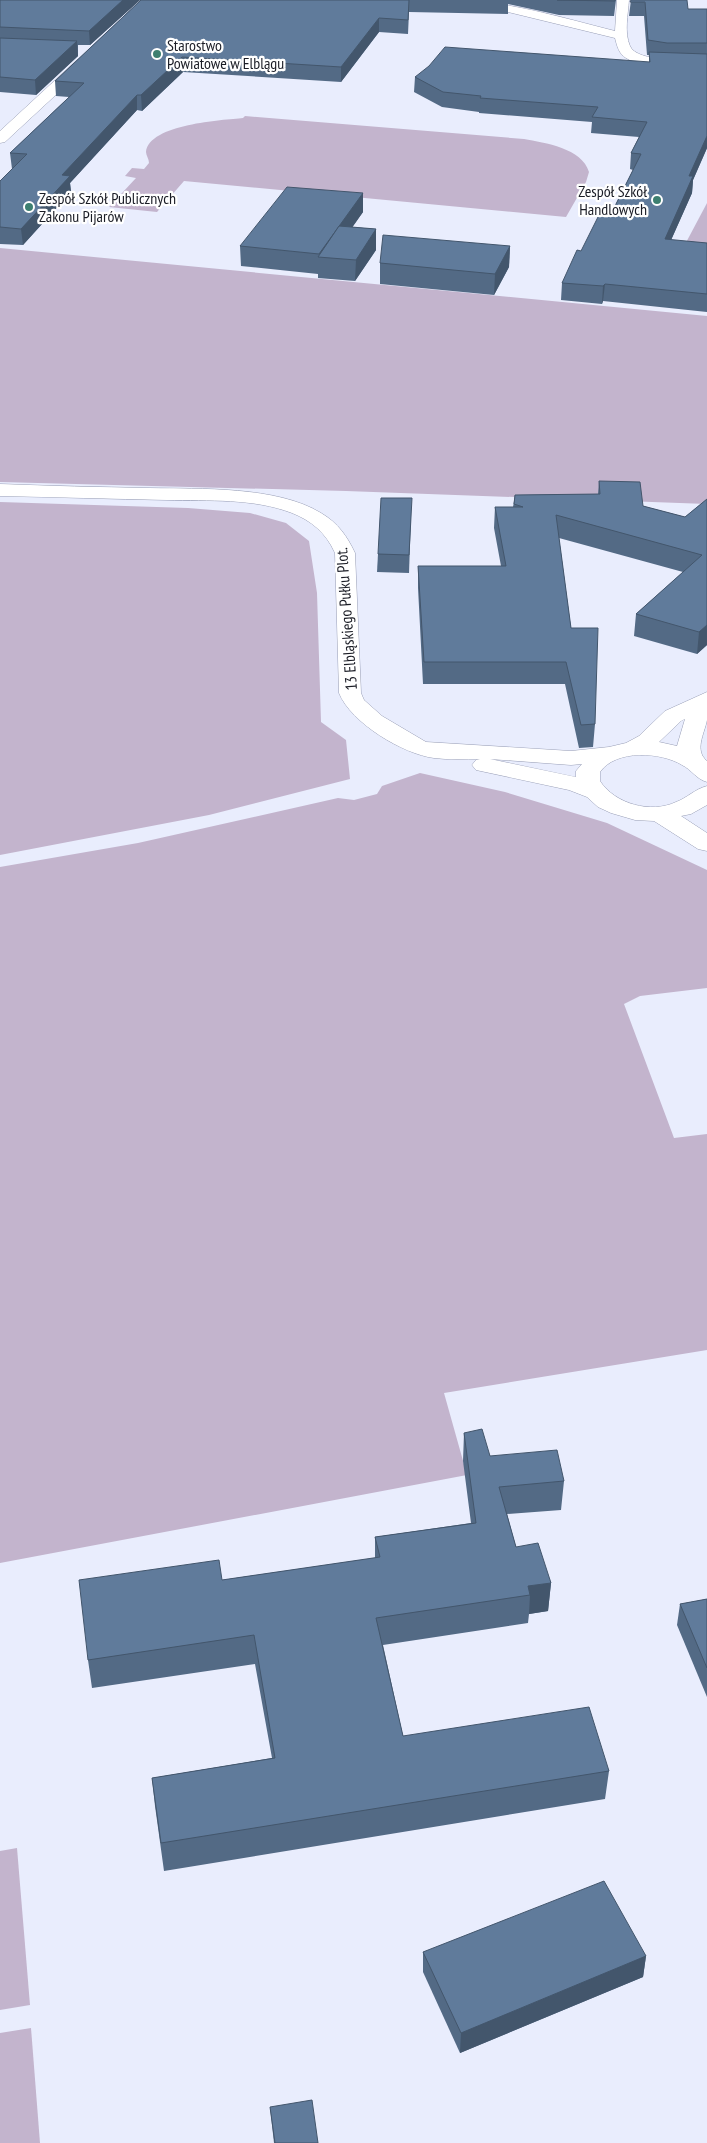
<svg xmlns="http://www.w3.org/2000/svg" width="707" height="2143" font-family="'PT Sans Narrow',sans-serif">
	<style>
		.green { fill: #c3b4cd }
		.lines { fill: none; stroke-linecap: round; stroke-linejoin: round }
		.street-casing { stroke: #989eb6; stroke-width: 1 }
		.secondary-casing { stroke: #989eb6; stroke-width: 1 }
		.street { fill: #fff; fill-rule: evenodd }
		.secondary { fill: #fff; fill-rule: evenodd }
		.wall { fill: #536a85 }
		.shaded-wall { fill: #43566c }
		.building { fill: #607b9b; stroke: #43566c }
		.poi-dot { fill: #3d7f70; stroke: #fff; stroke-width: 2 }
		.labels { text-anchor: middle; stroke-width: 4.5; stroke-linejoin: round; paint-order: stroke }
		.far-poi-label { font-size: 16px; fill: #1a1c25; stroke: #fff; text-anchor: start }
		.far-street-label { font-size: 16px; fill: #1a1c25; stroke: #fff }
	</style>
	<rect width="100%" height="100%" fill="#e9edfd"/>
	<g class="green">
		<path d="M245,116L524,139C545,143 582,148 589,172L586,182L566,217L184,181L157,212L109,207L136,178L125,176L132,168L144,169L149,163C149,159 146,155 146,152C149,124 223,120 243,118Z"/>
		<polygon points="707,203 707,254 681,252"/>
		<polygon points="0,248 707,316 707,504 346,491 0,482"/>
		<polygon points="0,502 188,508 250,513 286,523 309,541 317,593 321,722 346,740 350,779 209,815 0,855"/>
		<polygon points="420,773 505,792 607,823 707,870 707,988 640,996 624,1004 674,1138 707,1134 707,1350 444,1393 467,1475 0,1563 0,867 138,843 338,798 354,800 377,794 382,786"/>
		<polygon points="17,1848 30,2005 0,2010 0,1851"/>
		<polygon points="31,2028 40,2143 0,2143 0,2033"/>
	</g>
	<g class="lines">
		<g class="street-casing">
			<g id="street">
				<path d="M448,0C506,0 559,17 615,31L617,0H629C628,15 624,32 630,46C637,63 691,60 707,60V68C684,67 646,70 626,58C619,54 617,46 615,38L508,12L454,4Z"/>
				<polygon points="82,59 87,60 88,63 87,66 5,142 0,143 0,131 77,60"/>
			</g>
		</g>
		<g class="secondary-casing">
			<path id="secondary" d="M0,484C50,486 99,487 149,488C200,489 277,486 321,513C338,523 347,536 355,553L361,693L364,700L382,716L426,742L571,751L609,747L626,743L639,736L665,711L707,692C707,701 707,712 707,720C704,735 694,750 707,761V782C696,779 692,770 682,765C661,752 616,749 600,772V781C615,804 651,814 676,802C687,798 695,789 707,786V805L691,814L681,816L707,833V851L698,849L654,821L635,820L611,813L598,807L587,797L569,790L476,770L472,765L476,760L480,759C465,759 449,760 434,758C403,754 351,723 339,693L335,553C326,533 312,521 292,513C253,498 208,501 167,500C112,499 56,497 0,496ZM685,719L677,746L659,742L681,721ZM490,759L571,765L582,764L576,771V777Z"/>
		</g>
		<use href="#street" class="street"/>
		<use href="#secondary" class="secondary"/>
	</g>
	<g class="wall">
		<polygon points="0,0 140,0 90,45 78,45 78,56 36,95 0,92"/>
		<polygon points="141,0 616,0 614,16 559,15 508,4 508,14 409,12 408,34 379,32 341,82 183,72 142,111 137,110 70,183 71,192 23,245 0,244 0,181 12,169 10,153 69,97 56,96 55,81"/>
		<polygon points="631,0 688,9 707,9 707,148 693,180 692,193 671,240 707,243 707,312 603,301 602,304 561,300 562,283 581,251 610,216 633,170 630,169 631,153 639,137 591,133 592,122 479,113 479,112 442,107 414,92 415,77 649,62 649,55 647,55 644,16 629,16"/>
		<polygon points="363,193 363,212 352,227 376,229 376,250 355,281 318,278 318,274 241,266 240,246"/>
		<polygon points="510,246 509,267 494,295 380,284 380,263"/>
		<polygon points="599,481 643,506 685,517 707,499 707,645 697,654 634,636 636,614 683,572 559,538 571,628 595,724 593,747 579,748 565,684 423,684 418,588 418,566 501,566 494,528 495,507 513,507 515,495 598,494"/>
		<polygon points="411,516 409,573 377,572 378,554"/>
		<polygon points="464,1433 490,1456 564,1481 561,1510 507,1514 516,1547 551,1583 548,1611 529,1614 528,1623 383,1645 403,1736 609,1771 605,1799 164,1871 155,1806 152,1778 272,1758 255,1664 92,1688 88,1660 222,1580 375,1558 375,1537 471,1523 463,1461"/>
		<polygon points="707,1599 707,1697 677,1625 680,1604"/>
		<polygon points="423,1952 646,1956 643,1977 460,2053 423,1972"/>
		<polygon points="270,2107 318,2143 274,2143"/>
	</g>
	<g class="shaded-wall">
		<polygon points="123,0 140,0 90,45 89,31"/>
		<polygon points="379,18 379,32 341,82 341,67"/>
		<polygon points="77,41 78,56 36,95 35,80"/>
		<polygon points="182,57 183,72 142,111 141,95"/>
		<polygon points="137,95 137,110 70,183 71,192 23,245 21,229 62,175"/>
		<polygon points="707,136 707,148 693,180 692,193 664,256 665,239 689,176"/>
		<polygon points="363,193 363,212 331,258 319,254"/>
		<polygon points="376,229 376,250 355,281 356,260"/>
		<polygon points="510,246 509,267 494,295 495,274"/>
		<polygon points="605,284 603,301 602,304 603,286"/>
		<polygon points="707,625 707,645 697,654 699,632"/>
		<polygon points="551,1583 548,1611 529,1614 530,1595 528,1586"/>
		<polygon points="646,1956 643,1977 460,2053 461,2033"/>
	</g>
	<g class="building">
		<polygon points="0,0 123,0 89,31 0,27"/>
		<polygon points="141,0 409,0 408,20 379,18 341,67 182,57 141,95 137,95 62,175 70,176 21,229 0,227 0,181 27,154 10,153 84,83 55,81"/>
		<polygon points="557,0 615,0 615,1"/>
		<polygon points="631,0 687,0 688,9 707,9 707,43 667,43 648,40 645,2 630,2"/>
		<polygon points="0,38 77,41 35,80 0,77"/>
		<polygon points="445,47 650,62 649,52 707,54 707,136 689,176 693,176 665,239 707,243 707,294 605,284 603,286 562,283 577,250 581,251 599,215 610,216 641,154 631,153 647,122 592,117 598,107 480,98 481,96 443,92 415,77 429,66"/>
		<polygon points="287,187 363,193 319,254 240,246"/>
		<polygon points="339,226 376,229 356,260 318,257"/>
		<polygon points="383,235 510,246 495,274 380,263"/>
		<polygon points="599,481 640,482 643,506 685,517 707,499 707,625 699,632 636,614 702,555 556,515 571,628 598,628 595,724 581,725 566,662 424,662 418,566 506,566 495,507 523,507 514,504 515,495 600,494"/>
		<polygon points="381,498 412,498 409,555 378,554"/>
		<polygon points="482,1429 490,1456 557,1450 564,1481 499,1487 516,1547 538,1543 551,1583 528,1586 530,1595 376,1618 403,1736 589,1707 609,1771 161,1843 152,1778 275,1758 254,1635 88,1660 79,1580 219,1560 222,1580 380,1557 375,1537 476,1523 464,1433"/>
		<polygon points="707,1599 707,1668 680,1604"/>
		<polygon points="604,1881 646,1956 461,2033 423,1952"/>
		<polygon points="312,2100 318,2143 275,2143 270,2107"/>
	</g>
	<g class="poi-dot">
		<circle cx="157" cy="54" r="5"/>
		<circle cx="657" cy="200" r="5"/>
		<circle cx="29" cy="207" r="5"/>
	</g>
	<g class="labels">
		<g class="far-poi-label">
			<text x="167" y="51">Starostwo<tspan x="167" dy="18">Powiatowe w Elblągu</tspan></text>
			<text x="647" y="197" text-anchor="end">Zespół Szkół<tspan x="647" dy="18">Handlowych</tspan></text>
			<text x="39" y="204">Zespół Szkół Publicznych<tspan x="39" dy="18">Zakonu Pijarów</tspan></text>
		</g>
		<g class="far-street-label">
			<text transform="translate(346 619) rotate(-94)" y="6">13 Elbląskiego Pułku Plot.</text>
		</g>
	</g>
</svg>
